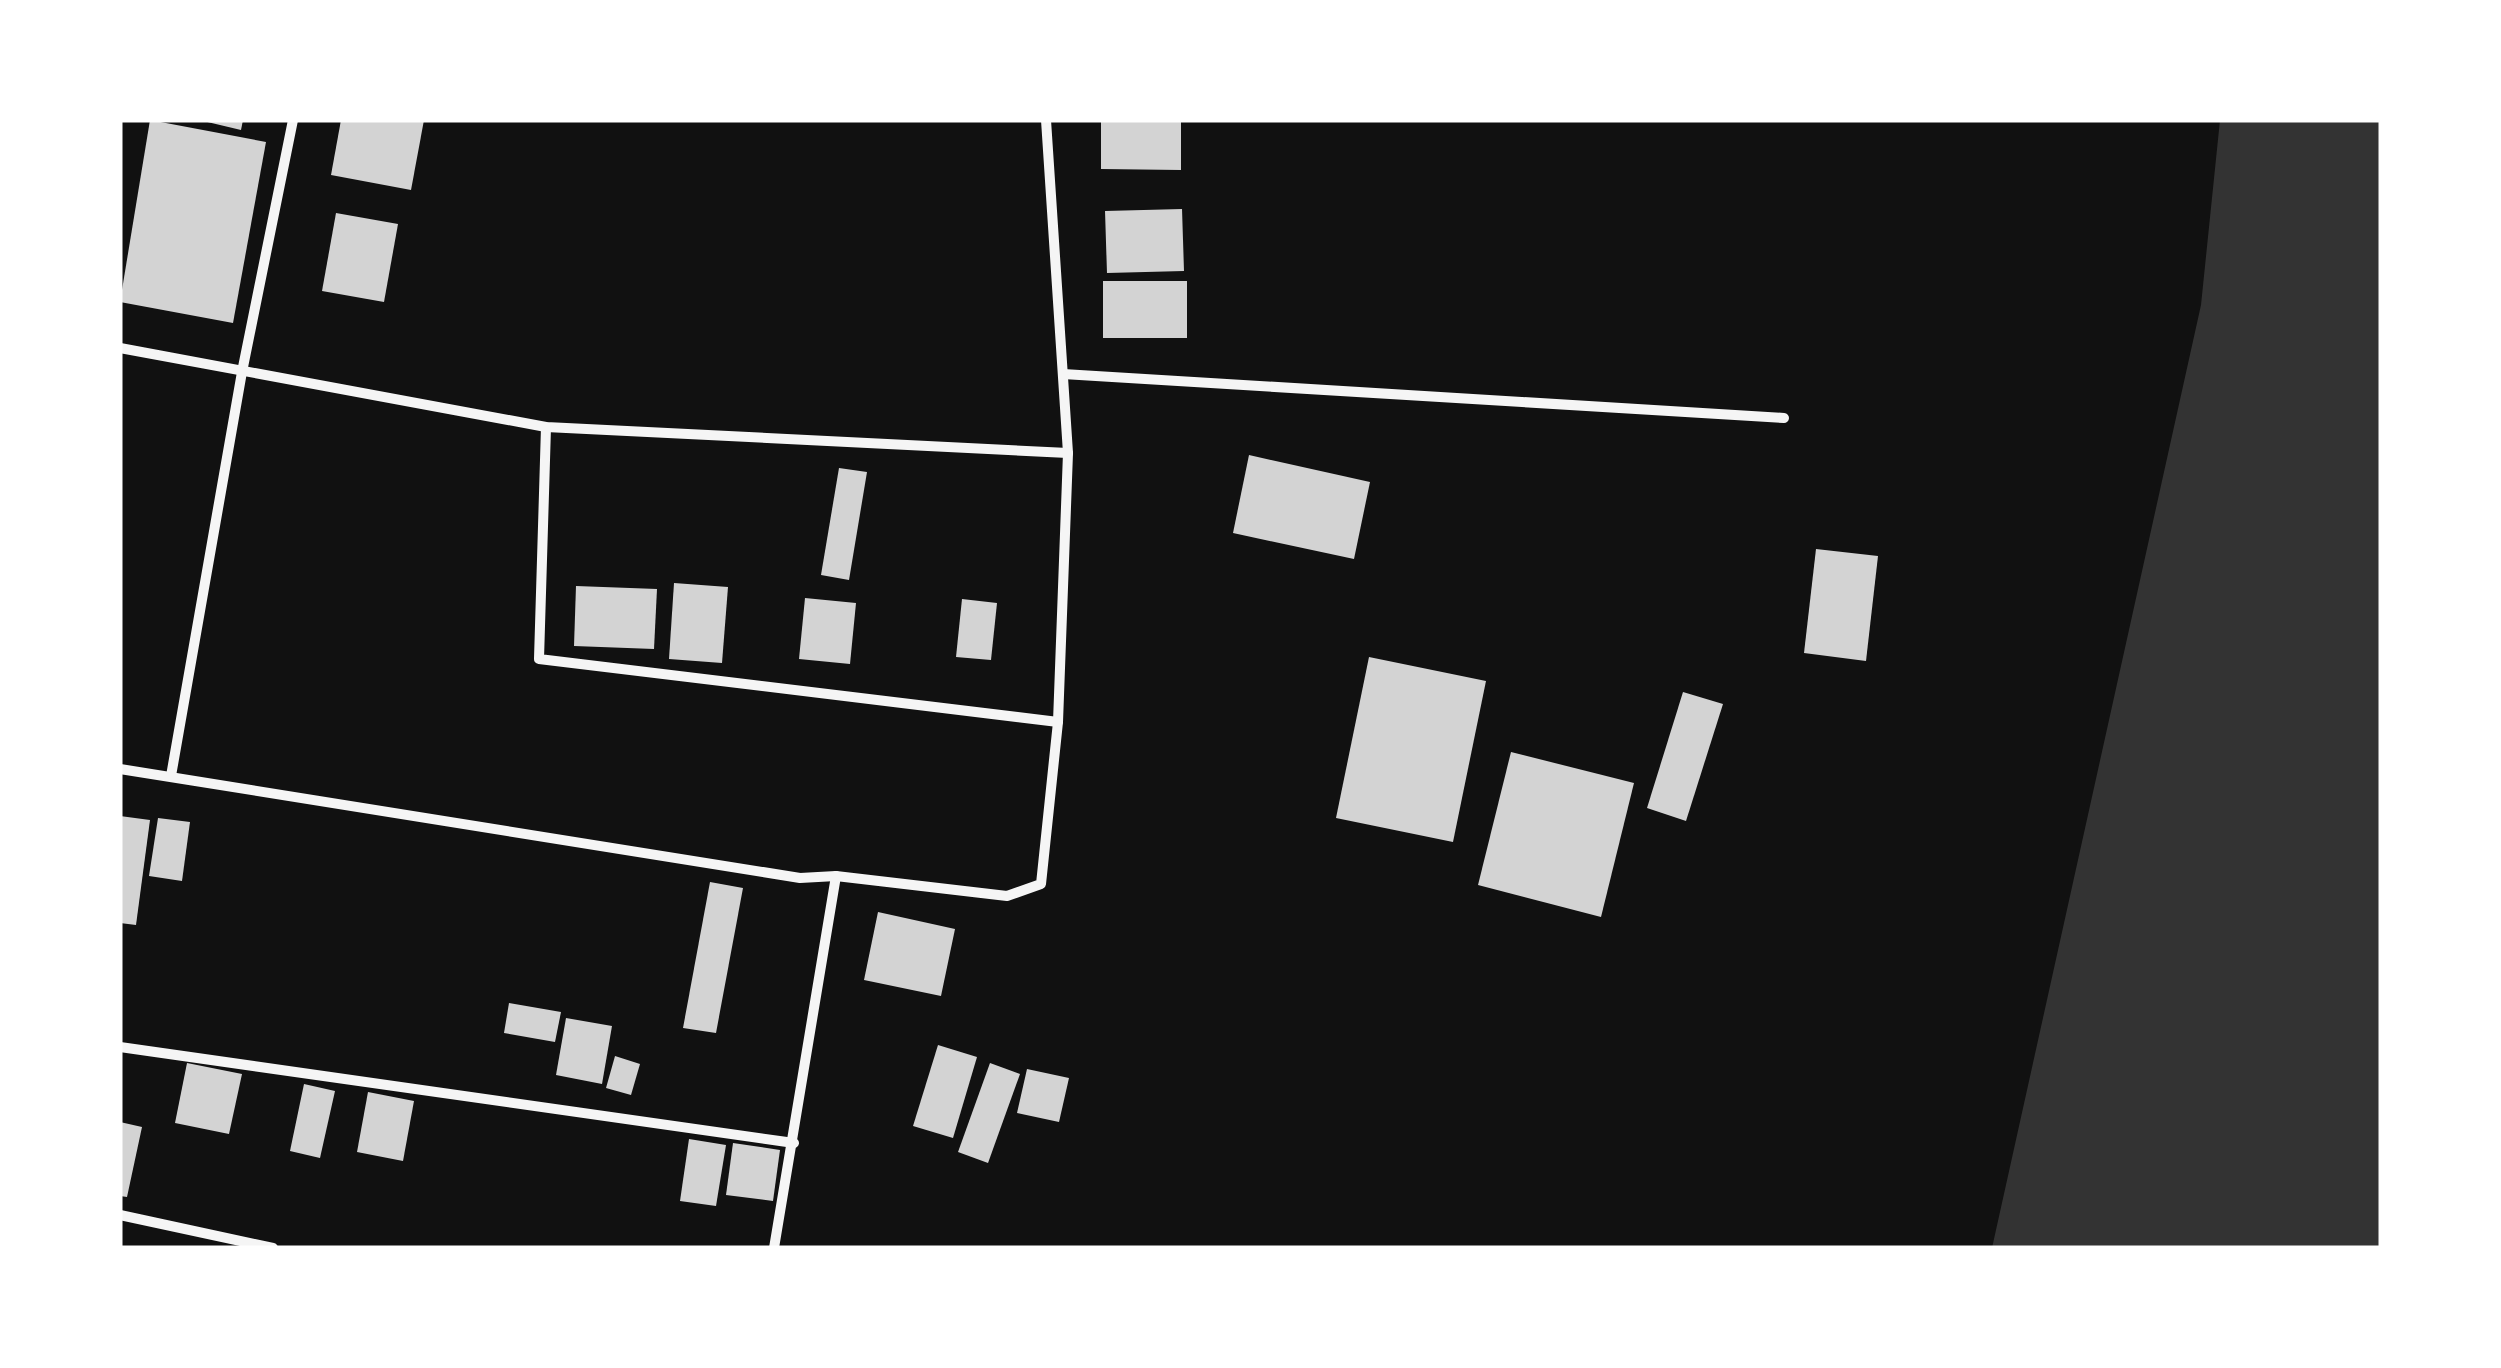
<svg xmlns="http://www.w3.org/2000/svg" width="2501" height="1368" font-family="Montserrat,sans-serif">
	<style>
		.water { fill: #333 }
		.building { fill: #d3d3d3 }
		.lines { fill: none; stroke-linecap: round; stroke-linejoin: round }
		.minor { stroke: #f5f5f5; stroke-width: 10 }
	</style>
	<rect width="100%" height="100%" fill="#111"/>
	<polygon class="water" points="2220,120 2381,120 2381,1248 1992,1248 2201,305"/>
	<g class="building">
		<polygon points="150,120 266,142 233,323 120,302"/>
		<polygon points="199,120 243,120 241,130"/>
		<polygon points="341,120 424,120 411,190 331,175"/>
		<polygon points="1101,120 1181,120 1181,170 1101,169"/>
		<polygon points="1182,209 1184,271 1107,273 1105,211"/>
		<polygon points="336,213 398,224 384,302 322,291"/>
		<rect x="1103" y="281" width="84" height="57"/>
		<polygon points="1249,455 1370,482 1354,559 1233,533"/>
		<polygon points="839,468 867,472 849,580 821,575"/>
		<polygon points="1816,549 1878,556 1866,661 1804,653"/>
		<polygon points="674,583 728,587 722,663 669,659"/>
		<polygon points="576,586 657,589 654,649 574,646"/>
		<polygon points="805,598 856,603 850,664 799,659"/>
		<polygon points="962,599 997,603 991,660 956,657"/>
		<polygon points="1369,657 1486,681 1453,842 1336,818"/>
		<polygon points="1683,692 1723,704 1686,821 1647,808"/>
		<polygon points="1511,752 1634,783 1601,917 1478,885"/>
		<polygon points="120,816 150,820 136,925 120,923"/>
		<polygon points="158,818 190,822 182,881 149,876"/>
		<polygon points="710,882 743,888 716,1033 683,1028"/>
		<polygon points="878,912 955,929 941,996 864,980"/>
		<polygon points="509,1003 561,1012 555,1042 504,1033"/>
		<polygon points="566,1018 612,1026 602,1084 556,1075"/>
		<polygon points="938,1045 977,1057 953,1138 913,1126"/>
		<polygon points="615,1056 640,1064 631,1095 606,1088"/>
		<polygon points="187,1063 242,1074 229,1134 175,1123"/>
		<polygon points="990,1063 1020,1074 988,1163 958,1152"/>
		<polygon points="1027,1069 1069,1078 1059,1122 1017,1113"/>
		<polygon points="304,1084 335,1091 320,1158 290,1151"/>
		<polygon points="368,1092 414,1101 403,1161 357,1152"/>
		<polygon points="120,1122 142,1127 127,1197 120,1196"/>
		<polygon points="689,1139 726,1145 716,1206 680,1201"/>
		<polygon points="733,1143 780,1150 773,1201 726,1195"/>
	</g>
	<g class="lines">
		<g class="minor">
			<polyline points="120,348 546,427 1068,453"/>
			<polyline points="1063,374 1784,418"/>
			<polyline points="546,427 539,659 1058,722"/>
			<polyline points="120,769 800,878 836,876 1007,896 1041,884 1058,722 1068,453 1046,120"/>
			<polyline points="171,776 242,372 293,120"/>
			<polyline points="120,1047 794,1143"/>
			<polyline points="120,1215 273,1248"/>
			<polyline points="774,1248 836,876"/>
		</g>
	</g>
	<rect width="2501" height="1368" fill="none" stroke="#ffffff" stroke-width="245"/>
</svg>
